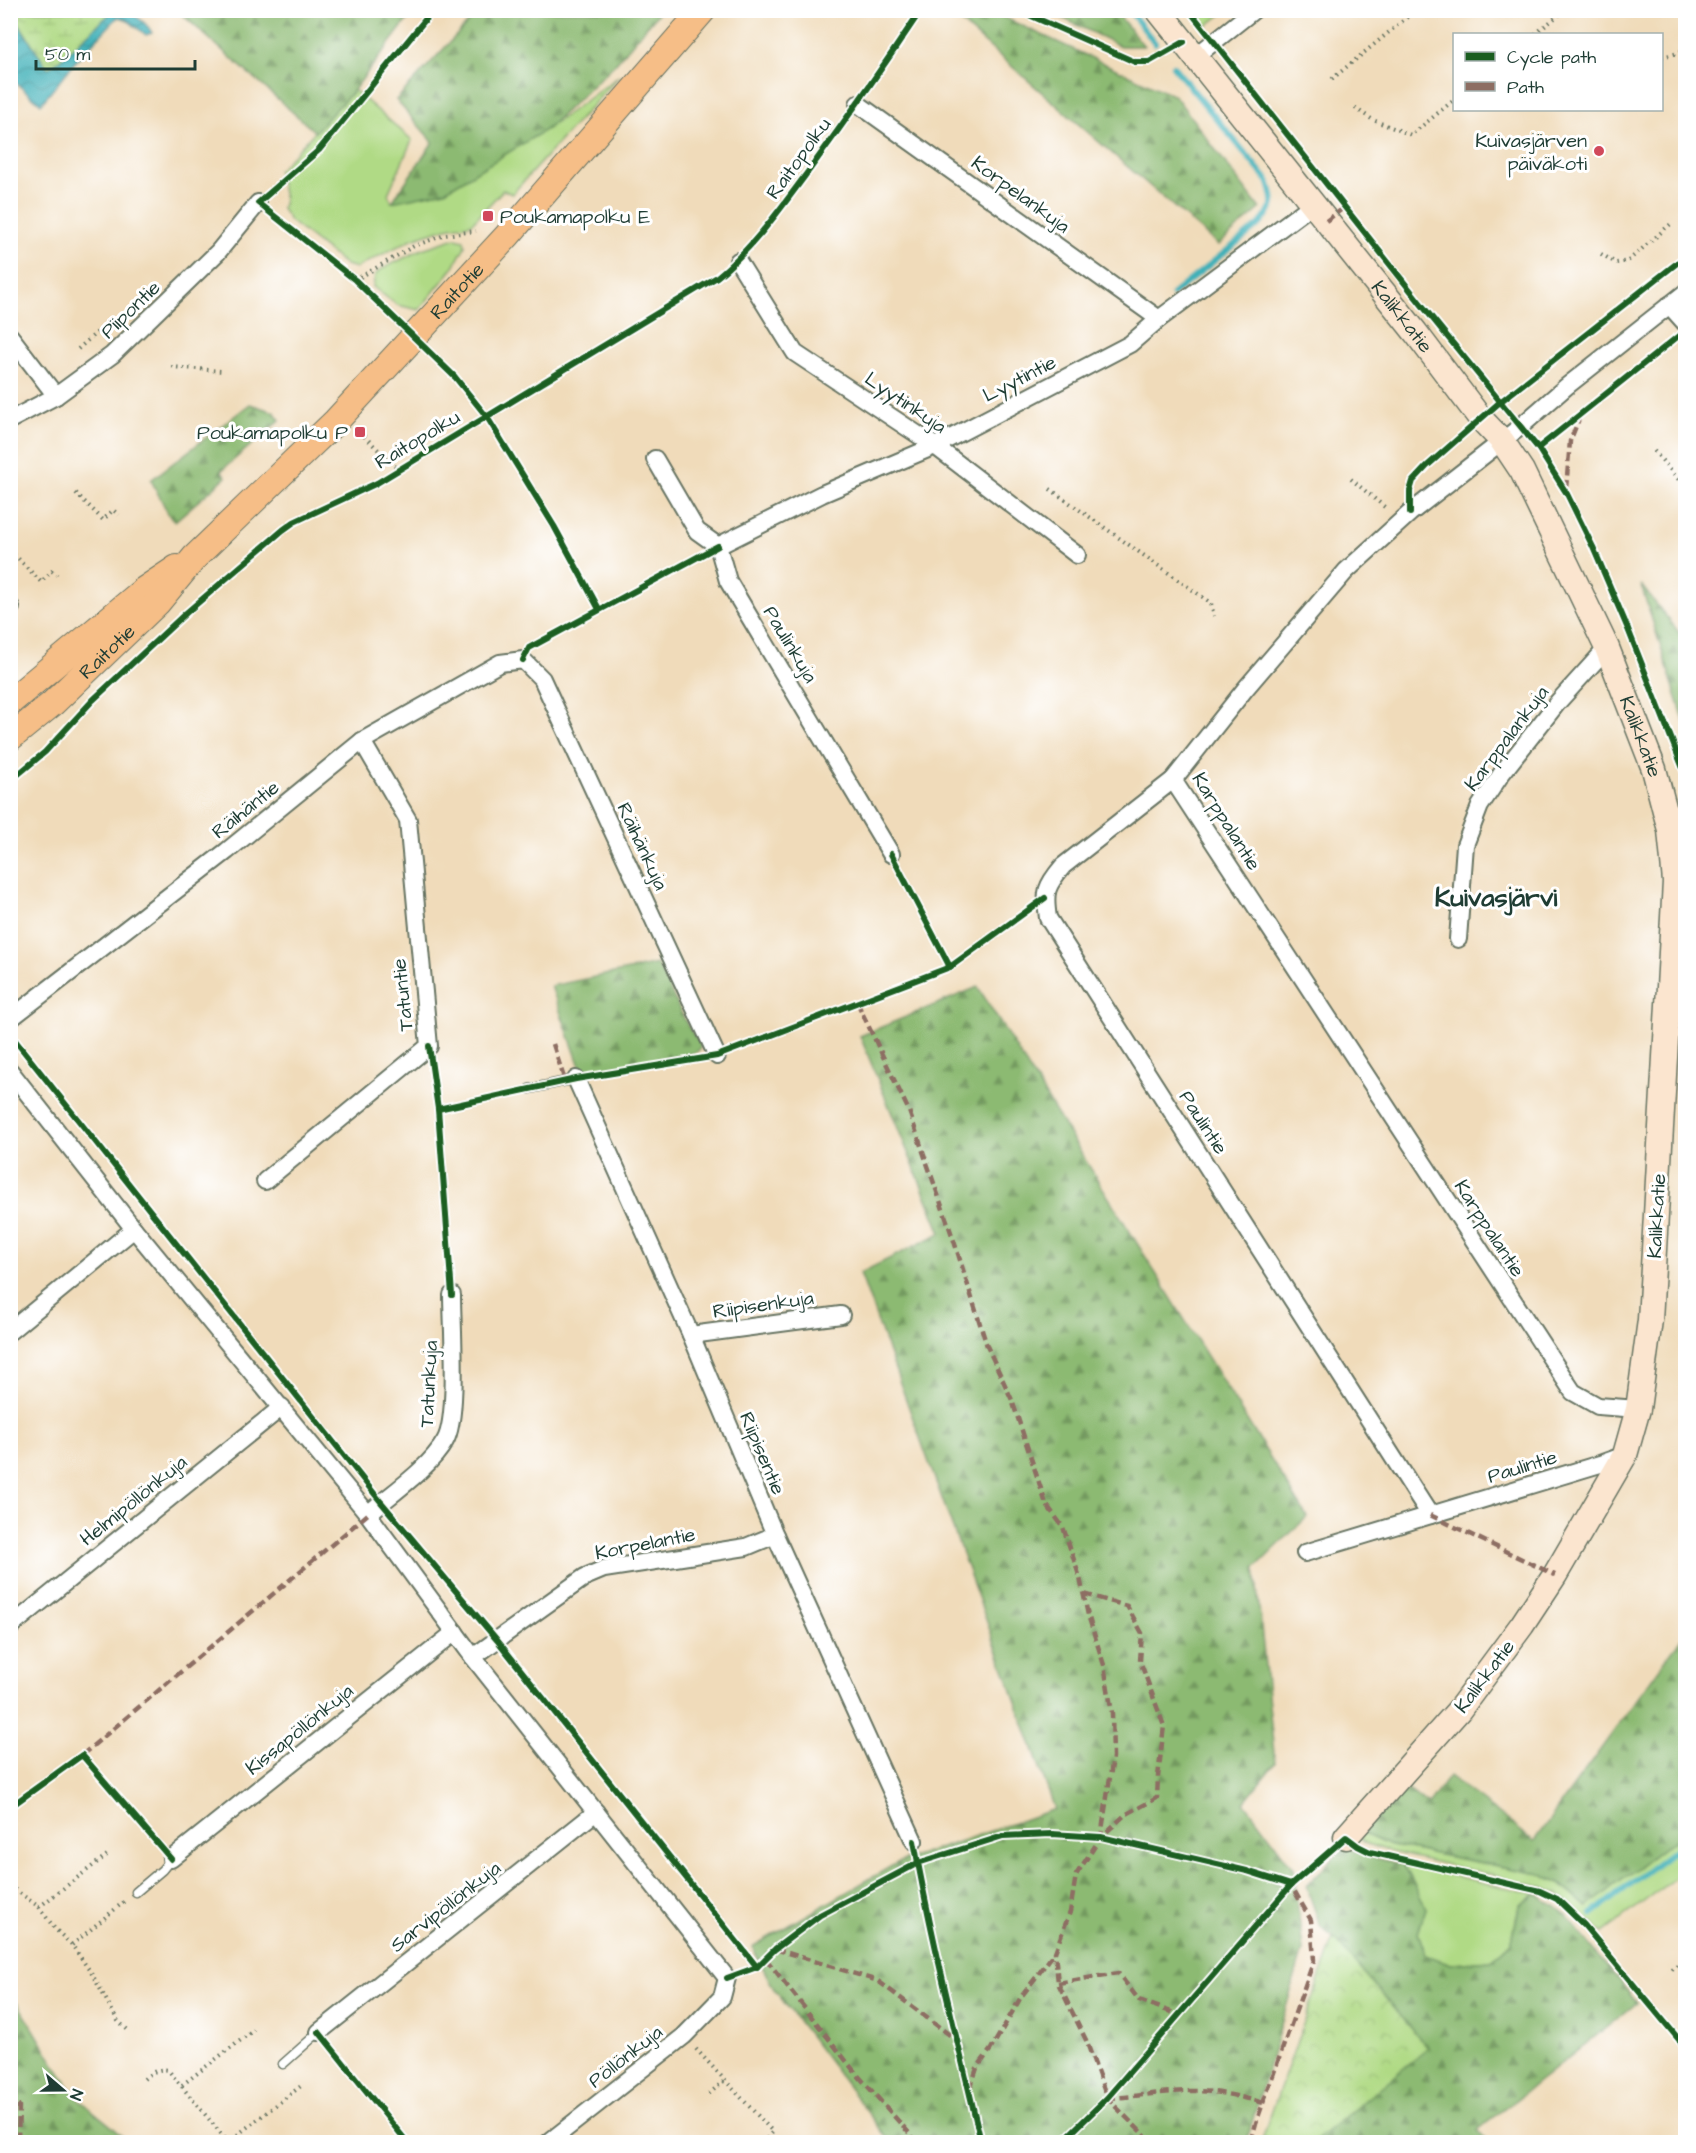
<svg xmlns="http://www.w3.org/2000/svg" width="1696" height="2153" font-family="'Architects Daughter',sans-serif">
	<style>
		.grass { fill: #b0da85; stroke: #688c5c; stroke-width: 1.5 }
		.forest { fill: url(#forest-firs); stroke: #567c53; stroke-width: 1.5 }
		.wetland { fill: url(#wetland-marsh); stroke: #688c5c; stroke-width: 1.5 }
		.park { fill: url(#park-crowns); stroke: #688c5c; stroke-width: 1.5 }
		.water { fill: url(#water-waves); stroke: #2f7676; stroke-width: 1.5 }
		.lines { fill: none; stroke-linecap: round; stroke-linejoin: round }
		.stream { stroke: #3fb0b8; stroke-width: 6 }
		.lane-casing { stroke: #687463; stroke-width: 11 }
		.street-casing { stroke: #687463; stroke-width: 20 }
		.secondary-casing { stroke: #687463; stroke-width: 27 }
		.primary-casing { stroke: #687463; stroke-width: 28 }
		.path { stroke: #687463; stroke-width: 4; stroke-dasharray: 1.5 4.5; stroke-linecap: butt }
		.lane { stroke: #fff; stroke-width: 8 }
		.street { stroke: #fff; stroke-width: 16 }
		.secondary { stroke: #fbe5cf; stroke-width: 24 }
		.primary { stroke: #f6be87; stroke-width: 26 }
		.quiet { stroke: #8d6e63; stroke-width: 4.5; stroke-dasharray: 9 4.5; stroke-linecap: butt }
		.cycleway-casing { stroke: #fff; stroke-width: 10 }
		.cycleway { stroke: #1b5e20; stroke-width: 6 }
		.poi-dot { fill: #d1495b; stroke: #fff; stroke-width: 2 }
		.labels { text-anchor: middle; stroke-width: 6; stroke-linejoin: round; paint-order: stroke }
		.poi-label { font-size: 20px; fill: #1f3d34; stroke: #fff; text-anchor: end }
		.street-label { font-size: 20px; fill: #1f3d34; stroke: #fff }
		.district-label { font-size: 26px; font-weight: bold; fill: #1f3d34; stroke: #fff }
	</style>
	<defs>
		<pattern id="forest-firs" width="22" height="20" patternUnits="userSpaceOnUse" patternTransform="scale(1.5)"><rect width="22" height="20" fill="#8cba72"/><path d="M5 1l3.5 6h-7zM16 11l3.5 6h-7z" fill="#72985e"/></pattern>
		<pattern id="wetland-marsh" width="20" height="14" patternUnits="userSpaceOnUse" patternTransform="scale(1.5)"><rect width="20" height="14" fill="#b0da85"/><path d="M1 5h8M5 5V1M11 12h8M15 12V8" fill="none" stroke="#97bc73"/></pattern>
		<pattern id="park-crowns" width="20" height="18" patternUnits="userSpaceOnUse" patternTransform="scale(1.5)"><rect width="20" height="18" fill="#b0da85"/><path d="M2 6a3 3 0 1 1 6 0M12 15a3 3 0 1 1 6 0" fill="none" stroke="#97bc73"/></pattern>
		<pattern id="water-waves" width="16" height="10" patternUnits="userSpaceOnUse" patternTransform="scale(1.5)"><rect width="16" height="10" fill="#3fb0b8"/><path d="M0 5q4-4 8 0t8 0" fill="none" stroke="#349096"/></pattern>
	</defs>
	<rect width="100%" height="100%" fill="#fff"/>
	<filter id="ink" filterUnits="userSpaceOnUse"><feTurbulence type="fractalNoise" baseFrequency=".0167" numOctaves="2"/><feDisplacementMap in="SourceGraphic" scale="12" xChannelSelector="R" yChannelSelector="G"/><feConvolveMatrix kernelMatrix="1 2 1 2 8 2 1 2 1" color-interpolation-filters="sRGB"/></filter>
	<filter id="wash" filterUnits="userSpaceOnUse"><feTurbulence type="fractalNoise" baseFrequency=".008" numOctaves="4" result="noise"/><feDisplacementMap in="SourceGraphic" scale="24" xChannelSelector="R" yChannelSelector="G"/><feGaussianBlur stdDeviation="1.35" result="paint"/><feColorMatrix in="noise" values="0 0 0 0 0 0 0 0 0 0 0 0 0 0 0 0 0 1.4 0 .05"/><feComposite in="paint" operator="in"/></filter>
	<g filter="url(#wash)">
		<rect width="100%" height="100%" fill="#f0dbba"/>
		<g class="grass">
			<polygon points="1194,11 1226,11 1206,26"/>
			<polygon points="619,76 512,194 503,190 471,224 446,228 412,239 356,268 346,265 290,221 282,209 284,198 278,171 354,90 412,140 388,194 392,202 444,191 547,129"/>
			<polygon points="456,238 464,240 465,246 453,268 419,310 397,305 373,287 375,275 380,270 422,249"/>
			<polygon points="1399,1784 1366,1835 1388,1845 1540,1874 1560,1884 1587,1907 1685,1831 1685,1870 1603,1933 1558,1894 1538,1886 1387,1851 1365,1843 1359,1838"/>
			<polygon points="1404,1865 1536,1894 1519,1906 1512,1941 1491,1961 1451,1964 1426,1955 1418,1933 1426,1908"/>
		</g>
		<g class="forest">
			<polygon points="178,11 414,11 354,90 315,132"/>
			<polygon points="479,11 660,11 614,65 547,129 445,191 392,202 433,142 396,100"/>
			<polygon points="948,11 990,11 1175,96 1260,209 1218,245"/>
			<polygon points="1048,11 1115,11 1144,46 1120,46"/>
			<polygon points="250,404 274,412 280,420 221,471 226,477 175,521 170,517 151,480"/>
			<polygon points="1641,585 1685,640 1685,723"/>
			<polygon points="657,964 689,1028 701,1044 699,1050 695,1053 582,1072 551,986"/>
			<polygon points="978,987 1307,1517 1255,1568 1275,1763 1244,1802 1293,1868 1303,1950 1247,2139 1253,2142 890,2142 774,1989 752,1947 897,1863 1055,1809 860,1273 941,1233 860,1036"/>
			<polygon points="1685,1633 1685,1831 1587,1907 1560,1884 1540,1874 1388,1845 1366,1835 1364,1831 1403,1786 1428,1805 1449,1776 1534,1841"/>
			<polygon points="1344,1847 1368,1856 1404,1865 1426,1908 1418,1933 1426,1955 1451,1964 1491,1961 1512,1941 1519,1906 1536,1894 1554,1905 1565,1914 1637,2003 1478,2130 1488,2142 1314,2142 1428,2048 1334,1938 1321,1927 1306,1886"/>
			<path d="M11,1995C34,2025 49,2059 71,2089C87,2111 111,2122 128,2142H11Z"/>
		</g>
		<polygon class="wetland" points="11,11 113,11 59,61 49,68 46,66"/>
		<polygon class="park" points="1334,1938 1428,2048 1314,2142 1261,2142"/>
		<path class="water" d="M10,11L46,66L49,68L59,61L113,11C128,10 145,19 152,33L146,35L126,19L118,17L76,61L41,104L11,79Z"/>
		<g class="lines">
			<g class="stream">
				<polyline points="1129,10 1155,43"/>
				<path d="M1173,294L1260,224C1274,207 1276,202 1268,181L1173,66"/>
				<polyline points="1592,1914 1686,1841"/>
			</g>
		</g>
	</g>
	<g filter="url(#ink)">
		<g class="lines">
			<g class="lane-casing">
				<g id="lane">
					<polyline points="529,1089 576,1079"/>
					<polyline points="136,1892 162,1870 171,1859"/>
					<polyline points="283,2064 319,2032"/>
				</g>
			</g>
			<g class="street-casing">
				<g id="street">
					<polyline points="1196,56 1254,10"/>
					<polyline points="858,104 1159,319"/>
					<polyline points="738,261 795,353 935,446 1077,555"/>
					<polyline points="1669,305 1686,324"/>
					<polyline points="10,336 56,396"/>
					<polyline points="10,420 56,396 112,355 218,252 258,203"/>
					<polyline points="655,459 697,531 718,546 728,581 891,854"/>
					<polyline points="718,546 822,494 935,446 1130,344 1159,319 1313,204"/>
					<polyline points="10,607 11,607"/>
					<path d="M1173,780L1063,866C1046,886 1044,892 1048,918L1430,1515"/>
					<polyline points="1458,939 1465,845 1480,806 1502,773 1558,702 1607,648"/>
					<polyline points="1671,957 1686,968"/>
					<polyline points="10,1019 227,851 362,741 500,663 523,660 542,679 717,1056"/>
					<polyline points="10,1071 134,1229 368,1514 473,1657 727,1978 722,1997 684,2036 549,2142"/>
					<polyline points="576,1079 691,1335 775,1535 914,1841"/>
					<polyline points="265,1181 429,1046 408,820 362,741"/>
					<polyline points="10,1331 134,1229"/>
					<polyline points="691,1335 841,1315"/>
					<polyline points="1638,1409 1598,1406 1573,1392 1173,780 1246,688 1346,571 1410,513 1520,427 1567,386 1686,292"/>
					<path d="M368,1514C392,1493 429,1469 445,1441C459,1417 452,1327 452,1295"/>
					<polyline points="1305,1553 1600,1464 1625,1455"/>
					<polyline points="10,1627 282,1407"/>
					<polyline points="473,1657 585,1577 604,1569 746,1547 775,1535"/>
					<polyline points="171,1859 455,1632"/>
					<polyline points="319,2032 596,1812"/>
				</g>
			</g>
			<g class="secondary-casing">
				<g id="secondary">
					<path id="s1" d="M1158,10L1416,333L1480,418L1502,441L1522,471L1607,648L1654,769L1670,830L1675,882L1650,1320L1638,1409L1625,1455L1555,1575L1522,1625L1459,1710L1346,1837"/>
				</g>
			</g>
			<g class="primary-casing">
				<g id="primary">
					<polyline points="10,702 144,590 177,568"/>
					<path id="s2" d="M10,738L53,703L157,603L195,557L336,421L507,236L703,10"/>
				</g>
			</g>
			<g class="path">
				<polyline points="1476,10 1482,18"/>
				<polyline points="1535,34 1565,10"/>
				<polyline points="1662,57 1686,51"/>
				<polyline points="1332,79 1416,10"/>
				<polyline points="1355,108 1373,120 1411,135 1454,100"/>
				<polyline points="1601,254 1616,263 1628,261 1673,222"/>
				<polyline points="355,280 414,246 445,235 476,231"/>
				<polyline points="78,349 103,327"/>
				<polyline points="171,367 222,371"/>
				<polyline points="360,432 398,469"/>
				<polyline points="1654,451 1686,488"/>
				<polyline points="1351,479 1387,509"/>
				<polyline points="1050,489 1211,603 1214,616"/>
				<polyline points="76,493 103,520 113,510 119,515"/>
				<polyline points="10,550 41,582 52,571 57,575"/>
				<polyline points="10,1886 39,1907 55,1929 72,1945 92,1974 118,2021 129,2031"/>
				<polyline points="39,1907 107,1855"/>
				<polyline points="72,1945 126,1900"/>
				<polyline points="1671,1969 1686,1959"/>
				<polyline points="696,2049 773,2132 763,2142"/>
				<path d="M144,2079C151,2073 158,2068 168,2070L228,2142L301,2086"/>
				<polyline points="182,2085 254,2030"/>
				<polyline points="709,2094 725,2080"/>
			</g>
			<use href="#lane" class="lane"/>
			<use href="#street" class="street"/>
			<use href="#secondary" class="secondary"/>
			<use href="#primary" class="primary"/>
			<g class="quiet">
				<polyline points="1326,221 1345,207"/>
				<polyline points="1566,489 1570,441 1579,419"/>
				<polyline points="857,1002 909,1111 954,1241 987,1346 1012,1400 1046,1504 1063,1527 1080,1578 1088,1615 1104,1665 1112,1713 1113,1757 1101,1837"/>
				<polyline points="553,1044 565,1081"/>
				<polyline points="1430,1515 1555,1575"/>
				<polyline points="1084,1594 1127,1606 1142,1633 1140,1661 1164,1726 1158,1777 1157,1798 1125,1815 1101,1837 1076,1875 1070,1912 1055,1952 1058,1983 1086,2040 1107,2098 1151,2142"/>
				<polyline points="82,1755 368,1514"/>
				<polyline points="775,1949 878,1981 955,2039"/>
				<polyline points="766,1959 855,2072 917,2142"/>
				<polyline points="1058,1983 1118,1973 1139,2000 1179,2015"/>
				<polyline points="970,2089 977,2068 991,2049 1021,1997 1055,1952"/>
				<polyline points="10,2094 19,2106 18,2141"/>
				<path d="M1107,2098C1136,2097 1166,2091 1195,2091C1218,2091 1242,2097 1264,2103"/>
				<polyline points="1251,2142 1256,2123 1314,1960 1311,1920 1291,1885"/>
			</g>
			<g class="cycleway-casing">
				<g id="cycleway">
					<polyline points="433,10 319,150 258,203 355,280 455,377 487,417 554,526 599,609"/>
					<polyline points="1018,10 1135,62 1149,62 1184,42"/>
					<polyline points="1189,10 1433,319 1538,448 1567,494 1593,547 1628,629 1686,776"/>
					<polyline points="1538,448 1686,330"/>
					<polyline points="1410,513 1410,491 1413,481 1427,466 1500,402 1686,256"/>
					<polyline points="523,660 529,648 718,546"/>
					<path d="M10,781L45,752L93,700L186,613L283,530L294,522L377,483L717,277C754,247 781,208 810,169C848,117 885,64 921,10"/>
					<polyline points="891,854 950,967 1045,898"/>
					<polyline points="10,1034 381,1502 497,1640 757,1967"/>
					<polyline points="429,1046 438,1109 452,1295"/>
					<polyline points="438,1109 576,1079 717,1056 950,967"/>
					<polyline points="10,1807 82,1755 171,1859"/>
					<path d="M914,1841C932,1942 958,2042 981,2142"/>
					<polyline points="727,1978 757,1967 775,1949 820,1915 918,1863 1003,1836 1052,1834 1101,1837 1247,1871 1291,1885"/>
					<polyline points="319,2032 407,2142"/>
					<polyline points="1062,2142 1107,2098 1291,1885 1346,1837 1358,1846 1370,1852 1540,1891 1557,1899 1584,1925 1686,2048"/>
				</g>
			</g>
			<use href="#cycleway" class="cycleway"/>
		</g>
	</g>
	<g class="poi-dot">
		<circle cx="1599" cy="151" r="6"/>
		<rect x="482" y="210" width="12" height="12" rx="3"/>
		<rect x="354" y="426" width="12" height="12" rx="3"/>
	</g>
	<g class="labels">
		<g class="poi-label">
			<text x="1587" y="147">Kuivasjärven<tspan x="1587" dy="23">päiväkoti</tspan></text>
			<text x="500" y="223" text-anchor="start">Poukamapolku E</text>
			<text x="348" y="439">Poukamapolku P</text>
		</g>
		<g class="street-label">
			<text transform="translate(798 158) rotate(-54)" y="7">Raitopolku</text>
			<text transform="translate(1021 194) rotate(36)" y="7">Korpelankuja</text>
			<text dy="7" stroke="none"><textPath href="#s2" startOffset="633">Raitotie</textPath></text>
			<text transform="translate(130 309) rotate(-44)" y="7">Piipontie</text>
			<text dy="7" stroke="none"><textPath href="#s1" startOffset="392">Kalikkatie</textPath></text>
			<text transform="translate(1019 378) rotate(-27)" y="7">Lyytintie</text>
			<text transform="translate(906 402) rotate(34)" y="7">Lyytinkuja</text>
			<text transform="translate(417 439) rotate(-31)" y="7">Raitopolku</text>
			<text transform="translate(791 644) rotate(59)" y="7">Paulinkuja</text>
			<text dy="7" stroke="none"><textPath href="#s2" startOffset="130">Raitotie</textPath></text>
			<text dy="7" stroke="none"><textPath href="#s1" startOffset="879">Kalikkatie</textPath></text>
			<text transform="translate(1506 738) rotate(-53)" y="7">Karppalankuja</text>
			<text transform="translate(245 809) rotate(-39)" y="7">Räihäntie</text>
			<text transform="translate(1227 821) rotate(58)" y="7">Karppalantie</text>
			<text transform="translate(643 846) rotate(65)" y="7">Räihänkuja</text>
			<text transform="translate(402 995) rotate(-96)" y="7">Tatuntie</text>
			<text transform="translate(1204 1122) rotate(57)" y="7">Paulintie</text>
			<text transform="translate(1656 1216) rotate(-87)" y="7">Kalikkatie</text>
			<text transform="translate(1490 1228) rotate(57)" y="7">Karppalantie</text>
			<text transform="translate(763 1304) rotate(-8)" y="7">Riipisenkuja</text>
			<text transform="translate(428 1384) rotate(-87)" y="7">Tatunkuja</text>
			<text transform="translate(763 1453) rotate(67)" y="7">Riipisentie</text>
			<text transform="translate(1522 1466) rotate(-17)" y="7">Paulintie</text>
			<text transform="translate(133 1500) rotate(-39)" y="7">Helmipöllönkuja</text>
			<text transform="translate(645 1543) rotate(-11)" y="7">Korpelantie</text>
			<text transform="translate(1484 1676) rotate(-53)" y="7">Kalikkatie</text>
			<text transform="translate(299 1729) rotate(-39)" y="7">Kissapöllönkuja</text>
			<text transform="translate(445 1906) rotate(-38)" y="7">Sarvipöllönkuja</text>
			<text transform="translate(625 2056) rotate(-38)" y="7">Pöllönkuja</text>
		</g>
		<g class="district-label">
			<text x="1496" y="906">Kuivasjärvi</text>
		</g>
	</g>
	<rect width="1696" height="2153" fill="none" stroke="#fff" stroke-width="36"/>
	<rect x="1453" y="33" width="210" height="78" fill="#ffffff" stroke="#a5b1ae" stroke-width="1.5"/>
	<rect x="1465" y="52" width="30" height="9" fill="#1b5e20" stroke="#a5b1ae" stroke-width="1.5"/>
	<text x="1507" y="63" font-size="18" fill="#1f3d34">Cycle path</text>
	<rect x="1465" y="82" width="30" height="9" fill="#8d6e63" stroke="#a5b1ae" stroke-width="1.5"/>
	<text x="1507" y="93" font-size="18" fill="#1f3d34">Path</text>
	<g transform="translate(63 2090) rotate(110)" stroke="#ffffff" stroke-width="4.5" paint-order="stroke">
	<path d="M0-4.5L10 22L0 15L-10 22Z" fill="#1f3d34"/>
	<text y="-9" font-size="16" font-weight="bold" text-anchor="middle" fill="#1f3d34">N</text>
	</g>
	<path d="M36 60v9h159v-9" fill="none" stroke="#1f3d34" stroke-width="3"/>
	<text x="45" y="60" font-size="18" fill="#1f3d34" stroke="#ffffff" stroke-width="4.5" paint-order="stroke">50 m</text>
</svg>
